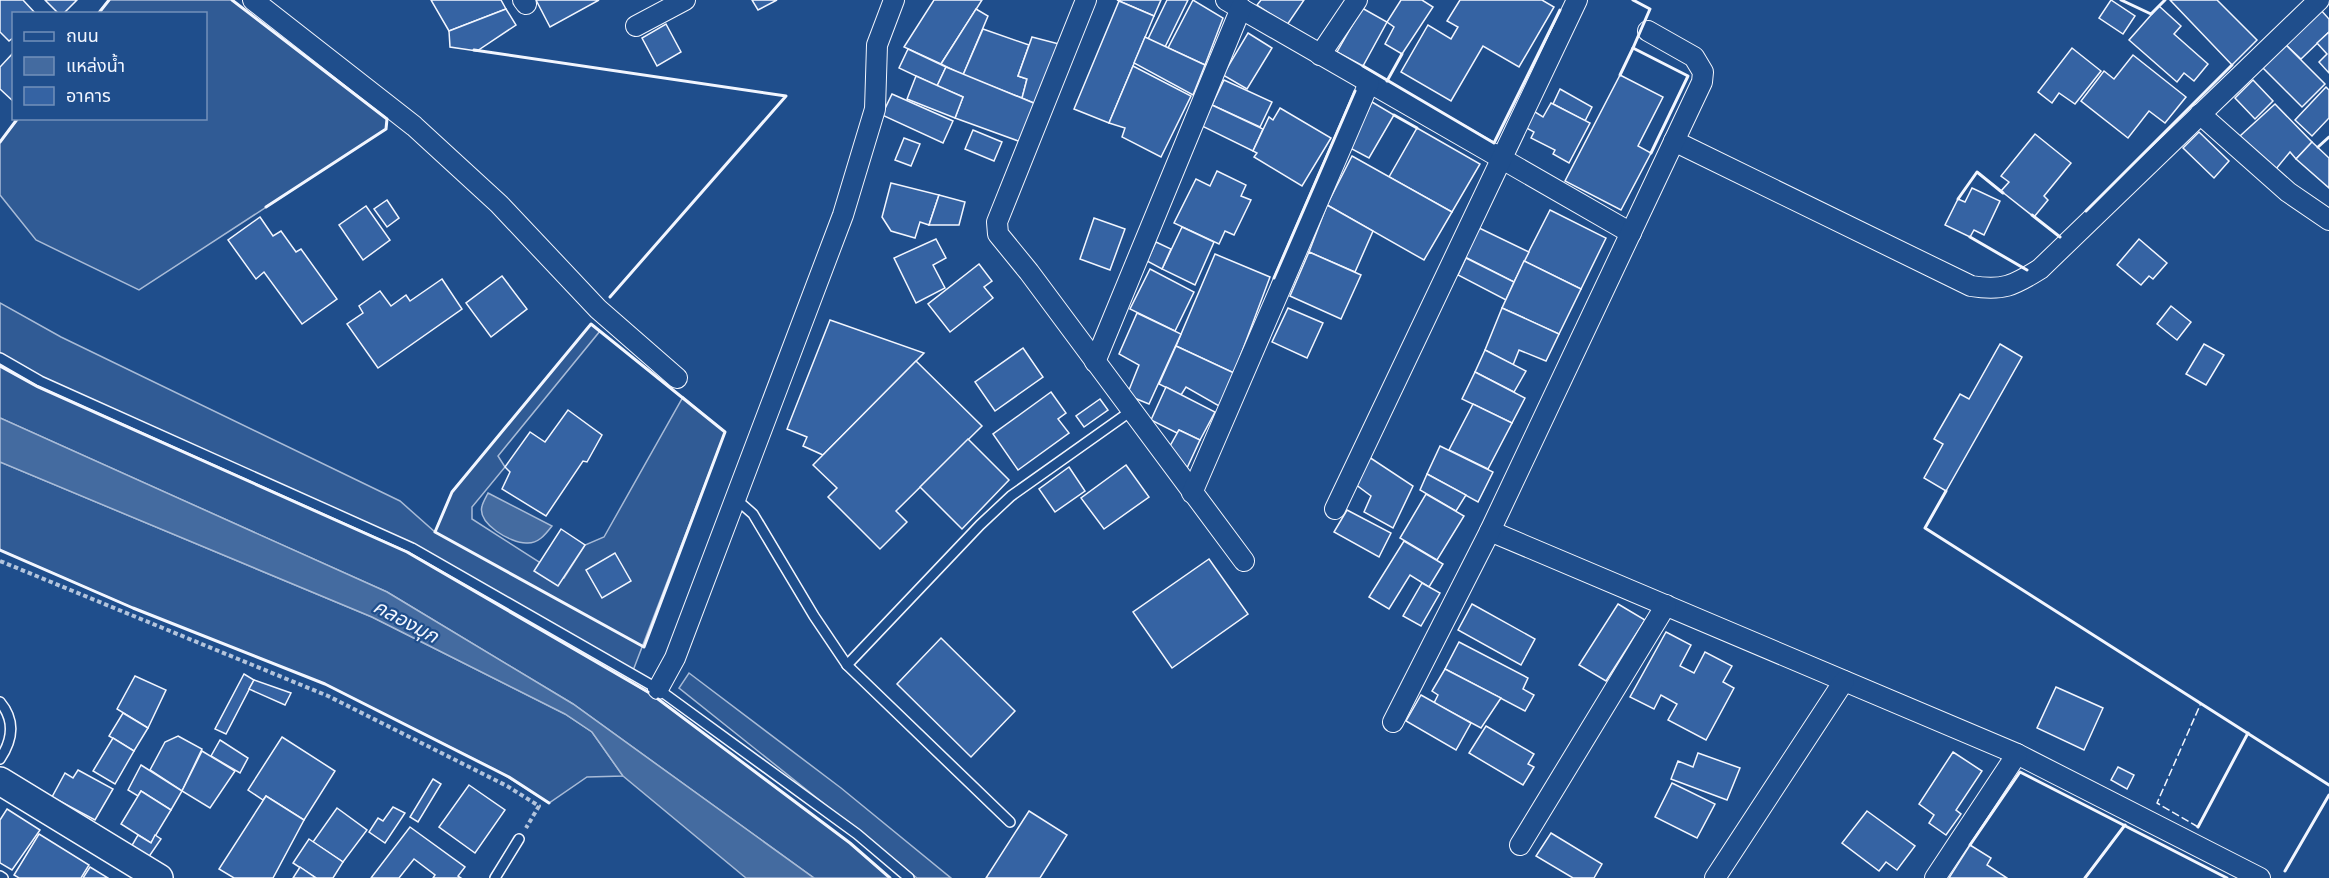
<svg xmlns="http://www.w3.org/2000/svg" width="2329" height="878" font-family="Barlow,'Noto Sans Thai',sans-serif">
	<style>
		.built { fill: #305b95; stroke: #a8bbd7; stroke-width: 1.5 }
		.water { fill: #446ba0; stroke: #a8bbd7; stroke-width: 1.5 }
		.building { fill: #3563a3; stroke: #f2f6ff; stroke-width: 1.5 }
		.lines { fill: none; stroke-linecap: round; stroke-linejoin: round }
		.lane-casing { stroke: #f2f6ff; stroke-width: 12 }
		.street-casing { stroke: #f2f6ff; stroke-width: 22 }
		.secondary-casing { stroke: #f2f6ff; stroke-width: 30 }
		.path { stroke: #b3c4dc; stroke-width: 4; stroke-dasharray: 4.5 3; stroke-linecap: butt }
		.lane { stroke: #1f4e8c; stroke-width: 9 }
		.street { stroke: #1f4e8c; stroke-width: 20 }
		.secondary { stroke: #1f4e8c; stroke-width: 27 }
		.fence { stroke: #f2f6ff; stroke-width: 1.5; stroke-dasharray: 8 3; stroke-linecap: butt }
		.wall { stroke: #f2f6ff; stroke-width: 3 }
		.labels { text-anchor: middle; stroke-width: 4.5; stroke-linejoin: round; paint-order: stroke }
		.water-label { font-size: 20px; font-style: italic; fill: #f2f6ff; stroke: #1f4e8c }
	</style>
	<rect width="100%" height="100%" fill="#1f4e8c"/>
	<g class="built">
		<polygon points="109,0 232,0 387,119 386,129 139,290 36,240 0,195 0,142 18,119 206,118 206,14 98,13"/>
		<polygon points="0,303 61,337 400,501 435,532 452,492 591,324 600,331 498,456 505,467 472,507 472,519 564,578 585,545 604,537 683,397 725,432 629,681 658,699 850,843 890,878 814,878 573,704 387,592 0,418"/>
		<polygon points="0,462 372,617 565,714 592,732 623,776 587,777 549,803 496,770 325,684 133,608 0,550"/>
		<polygon points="689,673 841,788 951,878 917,878 679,688"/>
	</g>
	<g class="water">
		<polygon points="0,418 387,592 573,704 814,878 746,878 623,776 592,732 565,714 372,617 0,462"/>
		<path d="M488,493L552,526C545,535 538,544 526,543C511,543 477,524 482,506C483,502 486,497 488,493Z"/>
	</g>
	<g class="building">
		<polygon points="0,0 23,0 36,14 14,14 14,37 9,41 0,32"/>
		<polygon points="45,0 77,0 63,14 59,14"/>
		<polygon points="431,0 501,0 506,9 449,31"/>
		<polygon points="536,0 599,0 550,27"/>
		<polygon points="752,0 777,0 758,10"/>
		<polygon points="934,0 982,0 941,64 904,47"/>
		<polygon points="1117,0 1161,0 1154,16"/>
		<polygon points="1167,0 1188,0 1165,47 1148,39"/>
		<polygon points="1193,0 1223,18 1205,65 1168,48"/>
		<polygon points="1261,0 1304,0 1287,25 1257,5"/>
		<polygon points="1401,0 1422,0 1433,7 1402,54 1385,44 1394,27 1387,22"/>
		<polygon points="1460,0 1542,0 1554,7 1519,67 1483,46 1451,101 1401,72 1428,25 1451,39 1458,27 1447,21"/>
		<polygon points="2111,0 2135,16 2123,34 2099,18"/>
		<polygon points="2170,0 2217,0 2257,40 2232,65"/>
		<polygon points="1119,1 1154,16 1109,123 1074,109"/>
		<polygon points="2159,6 2181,26 2174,34 2208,64 2194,81 2184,73 2177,82 2129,40"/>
		<polygon points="1362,8 1387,22 1363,66 1337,52"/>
		<polygon points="506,9 516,25 477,51 450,47 449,31"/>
		<polygon points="976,9 988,16 963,75 941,64"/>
		<polygon points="2320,9 2329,19 2329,32 2301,59 2285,44"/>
		<polygon points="666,24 681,52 657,66 642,38"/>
		<polygon points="983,29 1029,45 1018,76 1027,79 1022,98 963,75"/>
		<polygon points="2329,32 2329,73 2319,62 2327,54 2317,43"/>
		<polygon points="1248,33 1272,48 1247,89 1223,75"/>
		<polygon points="1032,37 1059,44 1036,104 1022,98 1027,79 1018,76"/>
		<polygon points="1145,37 1205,65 1193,95 1134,63"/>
		<polygon points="2285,44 2325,84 2302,107 2262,67"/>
		<polygon points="2072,48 2101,71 2075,104 2059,93 2052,103 2038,92"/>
		<polygon points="908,49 946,67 937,86 899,68"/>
		<polygon points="14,52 14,102 0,89 0,67"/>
		<polygon points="2133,55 2186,97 2165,123 2149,111 2128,138 2081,101 2104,71 2114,79"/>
		<polygon points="1133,66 1191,96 1161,157 1122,137 1125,128 1109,123"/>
		<polygon points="946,67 1036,104 1021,142 955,118 963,97 937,86"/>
		<polygon points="1620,75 1663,97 1638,146 1651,153 1621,210 1565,181"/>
		<polygon points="916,76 963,97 955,118 907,99"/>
		<polygon points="1224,80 1272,102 1260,127 1212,105"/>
		<polygon points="2253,80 2273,101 2255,119 2235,98"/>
		<polygon points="2326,87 2329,90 2329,118 2312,136 2295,120"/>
		<polygon points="1560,89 1592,107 1585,121 1553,104"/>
		<polygon points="892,94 953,121 943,143 882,115"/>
		<polygon points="1372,102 1394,115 1369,158 1350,148"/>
		<polygon points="1551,103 1590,123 1569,163 1553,154 1555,150 1531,138 1534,132 1523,126 1532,110 1543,117"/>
		<polygon points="2275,104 2312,142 2296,159 2290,152 2276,169 2240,136"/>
		<polygon points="1212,105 1263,129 1253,151 1202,126"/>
		<polygon points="1280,108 1331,138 1302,186 1254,157 1257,153 1253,151 1269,117 1273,120"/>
		<polygon points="1417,128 1480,164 1452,212 1389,177"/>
		<polygon points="973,130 1002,142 994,161 965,149"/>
		<polygon points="2199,132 2229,161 2214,178 2183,148"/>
		<polygon points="2035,134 2071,163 2044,196 2048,200 2034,217 2001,191 2009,182 2001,176"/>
		<polygon points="904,138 920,144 911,166 895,160"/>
		<polygon points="2312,142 2329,158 2329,188 2296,159"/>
		<polygon points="1352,156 1452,212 1424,260 1327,205"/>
		<polygon points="1217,171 1246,185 1241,196 1251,200 1234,235 1225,231 1219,244 1174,223 1196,179 1210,186"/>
		<polygon points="891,183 939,195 929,225 920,222 915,238 891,231 882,217"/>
		<polygon points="1972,188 2000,201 1984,235 1974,230 1970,237 1945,225 1958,199 1965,202"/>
		<polygon points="939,195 965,202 959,225 929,225"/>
		<polygon points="387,200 399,218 387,227 374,209"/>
		<polygon points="1327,205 1373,231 1355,272 1309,252"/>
		<polygon points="366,206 390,240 363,260 339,225"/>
		<polygon points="1550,210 1606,238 1581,289 1524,261"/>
		<polygon points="260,217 273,236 281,231 296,252 301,249 337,299 302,324 264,272 256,279 228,240"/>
		<polygon points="1094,218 1125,229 1110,270 1080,259"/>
		<polygon points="1475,226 1529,252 1514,282 1461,255"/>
		<polygon points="1182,227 1214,242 1195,285 1162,269"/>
		<polygon points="936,239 946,258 933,265 945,288 916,303 894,258"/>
		<polygon points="2139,239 2167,263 2153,279 2149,276 2141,285 2117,265"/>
		<polygon points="1156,242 1171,249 1162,269 1147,261"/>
		<polygon points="1309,252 1361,275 1341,319 1290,296"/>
		<polygon points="1215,254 1270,277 1234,373 1176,346"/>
		<polygon points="1466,258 1514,282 1506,300 1458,275"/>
		<polygon points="1524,261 1581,289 1559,334 1502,308"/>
		<polygon points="979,264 992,281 984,287 993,298 950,332 928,304"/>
		<polygon points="1150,269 1194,292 1175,331 1130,309"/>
		<polygon points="502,276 527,309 491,337 466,303"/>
		<polygon points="442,279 462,309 378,368 347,324 363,313 359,306 380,291 391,306 406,295 410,301"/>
		<polygon points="2171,306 2191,322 2177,340 2157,324"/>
		<polygon points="1288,308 1323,323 1307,358 1272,342"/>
		<polygon points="1502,308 1559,334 1546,361 1519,350 1513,365 1485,350"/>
		<polygon points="1137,313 1181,334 1149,404 1127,395 1139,365 1119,354"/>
		<polygon points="830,320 924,353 823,455 803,446 807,437 787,429"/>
		<polygon points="2000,344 2022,357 1946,491 1924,478 1943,444 1934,439 1960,394 1969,399"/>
		<polygon points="2204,344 2224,355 2206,385 2186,374"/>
		<polygon points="1176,346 1234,373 1219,406 1186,387 1181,395 1159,384"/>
		<polygon points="1023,348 1043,377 995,411 975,382"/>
		<polygon points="1485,350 1526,371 1514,392 1475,372"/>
		<polygon points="916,361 982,426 896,511 907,522 880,549 828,497 837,488 813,465"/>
		<polygon points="1475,372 1525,398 1512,423 1462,399"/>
		<polygon points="1166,387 1215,412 1200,440 1179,430 1177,433 1151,420"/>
		<polygon points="1051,392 1066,413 1058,419 1069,433 1018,470 993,434"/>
		<polygon points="1100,399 1108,410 1084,427 1076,416"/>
		<polygon points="1473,404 1512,423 1488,469 1449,450"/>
		<polygon points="568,410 602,435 587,462 583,461 546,516 502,489 510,472 505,467 530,432 545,442"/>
		<polygon points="1179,430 1200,440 1187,468 1170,446"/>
		<polygon points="968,439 1009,480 962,529 920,487"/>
		<polygon points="1440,446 1493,472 1478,502 1427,474"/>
		<polygon points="1369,457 1413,486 1393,528 1364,512 1371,496 1355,484"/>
		<polygon points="1126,465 1149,497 1104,529 1081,498"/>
		<polygon points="1069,467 1085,491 1055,512 1039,489"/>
		<polygon points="1427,474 1466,495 1456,511 1420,490"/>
		<polygon points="1426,494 1464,516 1437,560 1400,538"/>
		<polygon points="1347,510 1391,533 1379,557 1334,532"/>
		<polygon points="561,529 585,545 558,586 534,571"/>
		<polygon points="1404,541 1443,564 1429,587 1410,575 1389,609 1369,597"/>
		<polygon points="615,553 631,581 602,598 586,570"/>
		<polygon points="1209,559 1248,614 1172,668 1133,612"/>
		<polygon points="1422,583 1440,593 1421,626 1403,616"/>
		<polygon points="1472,604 1535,639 1521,665 1458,630"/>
		<polygon points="1618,604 1645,620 1606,681 1579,665"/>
		<polygon points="1666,632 1691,645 1680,666 1694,673 1705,652 1732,666 1723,682 1734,688 1706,740 1668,720 1677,704 1661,695 1654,709 1630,697"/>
		<polygon points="941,638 1015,711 971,757 897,684"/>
		<polygon points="1459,642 1528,678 1523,689 1534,695 1525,711 1445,669"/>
		<polygon points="1445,669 1501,698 1481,728 1434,703 1438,695 1432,691"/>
		<polygon points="244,674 254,680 226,734 215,729"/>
		<polygon points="135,676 166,690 148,728 117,709"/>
		<polygon points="254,680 291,693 285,705 249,689"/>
		<polygon points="2056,687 2103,708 2084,750 2037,728"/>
		<polygon points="1421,695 1471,723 1456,750 1406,721"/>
		<polygon points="123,713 148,728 134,751 109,736"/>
		<polygon points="1486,726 1534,754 1528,764 1534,767 1523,785 1469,753"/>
		<polygon points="178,736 202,749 182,791 150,770 165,742"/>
		<polygon points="282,737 335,771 304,820 266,796 263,800 248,790"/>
		<polygon points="113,738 134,751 115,784 93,771"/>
		<polygon points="220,740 248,758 240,773 211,756"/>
		<polygon points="202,751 235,771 210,808 182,791"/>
		<polygon points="1953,752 1982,771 1956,810 1961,814 1946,835 1929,823 1934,815 1919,804"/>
		<polygon points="1698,753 1740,768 1727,800 1671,779 1678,761 1693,767"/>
		<polygon points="141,765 182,791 171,810 141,791 138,796 128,790"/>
		<polygon points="2118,767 2134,775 2127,789 2111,780"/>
		<polygon points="78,770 113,789 95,820 52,797 65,773 73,778"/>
		<polygon points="433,779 441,784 418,822 410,817"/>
		<polygon points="1672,783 1715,804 1697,838 1655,817"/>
		<polygon points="469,785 505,810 475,853 439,827"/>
		<polygon points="141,791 171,810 151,843 121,824"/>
		<polygon points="266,796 304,820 273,878 234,878 219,869"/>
		<polygon points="393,807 405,813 385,843 369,832 378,818 383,821"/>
		<polygon points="337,808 367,830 343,862 313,842"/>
		<polygon points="7,809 40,830 12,870 0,863 0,820"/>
		<polygon points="1029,811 1067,835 1040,878 986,878"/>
		<polygon points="1867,811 1915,846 1897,870 1886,862 1879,871 1842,843"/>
		<polygon points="410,827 465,867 458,876 461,878 433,878 435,875 414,859 399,878 371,878"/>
		<polygon points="1551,833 1602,864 1594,878 1573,878 1536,856"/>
		<polygon points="39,834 89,865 81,878 19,878 14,875"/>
		<polygon points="138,835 151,843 155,835 161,839 148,858 131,847"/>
		<polygon points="309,839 343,862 333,878 316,878 293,863"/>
		<polygon points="1970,845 1991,858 1987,865 2007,878 1949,878"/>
		<polygon points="90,867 108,878 83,878"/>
		<polygon points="300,867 316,878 293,878"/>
	</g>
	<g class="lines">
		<g class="lane-casing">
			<g id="lane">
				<polyline points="0,358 40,381 412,548 658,689 857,834 909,878"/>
				<polyline points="736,499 753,514 814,616 847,665 1010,822"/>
				<polyline points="847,665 980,525 1011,496 1131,411"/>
				<path d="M0,702C16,721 12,741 0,759"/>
				<polyline points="0,876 3,878"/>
				<polyline points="495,878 519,839"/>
			</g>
		</g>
		<g class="street-casing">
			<g id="street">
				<polyline points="253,0 414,126 499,204 598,309 677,378"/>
				<polyline points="523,0 526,4"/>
				<polyline points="1086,0 997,222 998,234 1029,272 1244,561"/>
				<polyline points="1226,0 1631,233"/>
				<polyline points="636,26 685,0"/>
				<polyline points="1320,55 1357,0"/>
				<polyline points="2200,114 2288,192 2329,220"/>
				<path d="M1674,141L1971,286C2003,291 2013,286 2040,269L2319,0"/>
				<polyline points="1095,362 1241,8"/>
				<polyline points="1192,493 1369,83"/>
				<polyline points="1335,509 1577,0"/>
				<polyline points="1490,531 2017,754 2260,878"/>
				<polyline points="658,689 675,658 843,215 875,109 877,45 894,0"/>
				<polyline points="1393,722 1490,531 1702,82 1703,72 1694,57 1648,31"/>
				<polyline points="1520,845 1666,605"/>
				<polyline points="1715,878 1844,681"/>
				<polyline points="1935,878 2017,754"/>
			</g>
		</g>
		<g class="secondary-casing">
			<polyline id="secondary" points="0,781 159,878"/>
		</g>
		<polyline class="path" points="0,561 328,696 507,786 539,806 526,828"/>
		<use href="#lane" class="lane"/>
		<use href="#street" class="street"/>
		<use href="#secondary" class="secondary"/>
		<polyline class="fence" points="2198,827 2157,803 2201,703"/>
		<g class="wall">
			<polyline points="232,0 387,119 386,129 266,207"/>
			<polyline points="1633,0 1650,9 1633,48"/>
			<polyline points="2121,0 2151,14 2165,0"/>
			<polyline points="98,14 109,0"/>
			<polyline points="474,50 786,96 610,297"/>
			<polyline points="1363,66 1494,143 1560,10"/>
			<polyline points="1620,75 1633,48 1688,76 1651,153"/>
			<polyline points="1387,81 1402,54"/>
			<polyline points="1394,115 1417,128"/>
			<polyline points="0,142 18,118"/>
			<polyline points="2318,147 2329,137"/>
			<polyline points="1958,199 1977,172 2003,193"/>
			<polyline points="2086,211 2232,65"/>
			<polyline points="2032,215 2060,237"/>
			<polyline points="1970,237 2027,270"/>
			<polyline points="1274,278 1355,91"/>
			<polygon points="591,324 725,432 644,647 435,532 452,492"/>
			<polyline points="0,366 38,387 407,552 648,692"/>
			<polyline points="1946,491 1925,528 2329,785"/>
			<polyline points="0,550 133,608 325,684 509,777 549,803"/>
			<polyline points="658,699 850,843 890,878"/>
			<polyline points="2198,827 2248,733"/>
			<polyline points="1970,845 2020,772 2227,878"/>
			<polyline points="2285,871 2329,795"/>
			<polyline points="2085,878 2125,825"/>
		</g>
	</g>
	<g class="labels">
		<g class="water-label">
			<text transform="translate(406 621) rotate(28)" y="7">คลองมุก</text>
		</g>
	</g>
	<rect x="12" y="12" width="195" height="108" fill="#1f4e8c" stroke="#7391ba" stroke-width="1.5"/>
	<rect x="24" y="32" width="30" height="9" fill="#1f4e8c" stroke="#7391ba" stroke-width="1.5"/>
	<text x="66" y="42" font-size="18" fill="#f2f6ff">ถนน</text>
	<rect x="24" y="57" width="30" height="18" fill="#446ba0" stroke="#7391ba" stroke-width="1.5"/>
	<text x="66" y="72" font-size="18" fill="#f2f6ff">แหล่งน้ำ</text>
	<rect x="24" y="87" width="30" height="18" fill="#3563a3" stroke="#7391ba" stroke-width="1.5"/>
	<text x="66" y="102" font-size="18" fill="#f2f6ff">อาคาร</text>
</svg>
